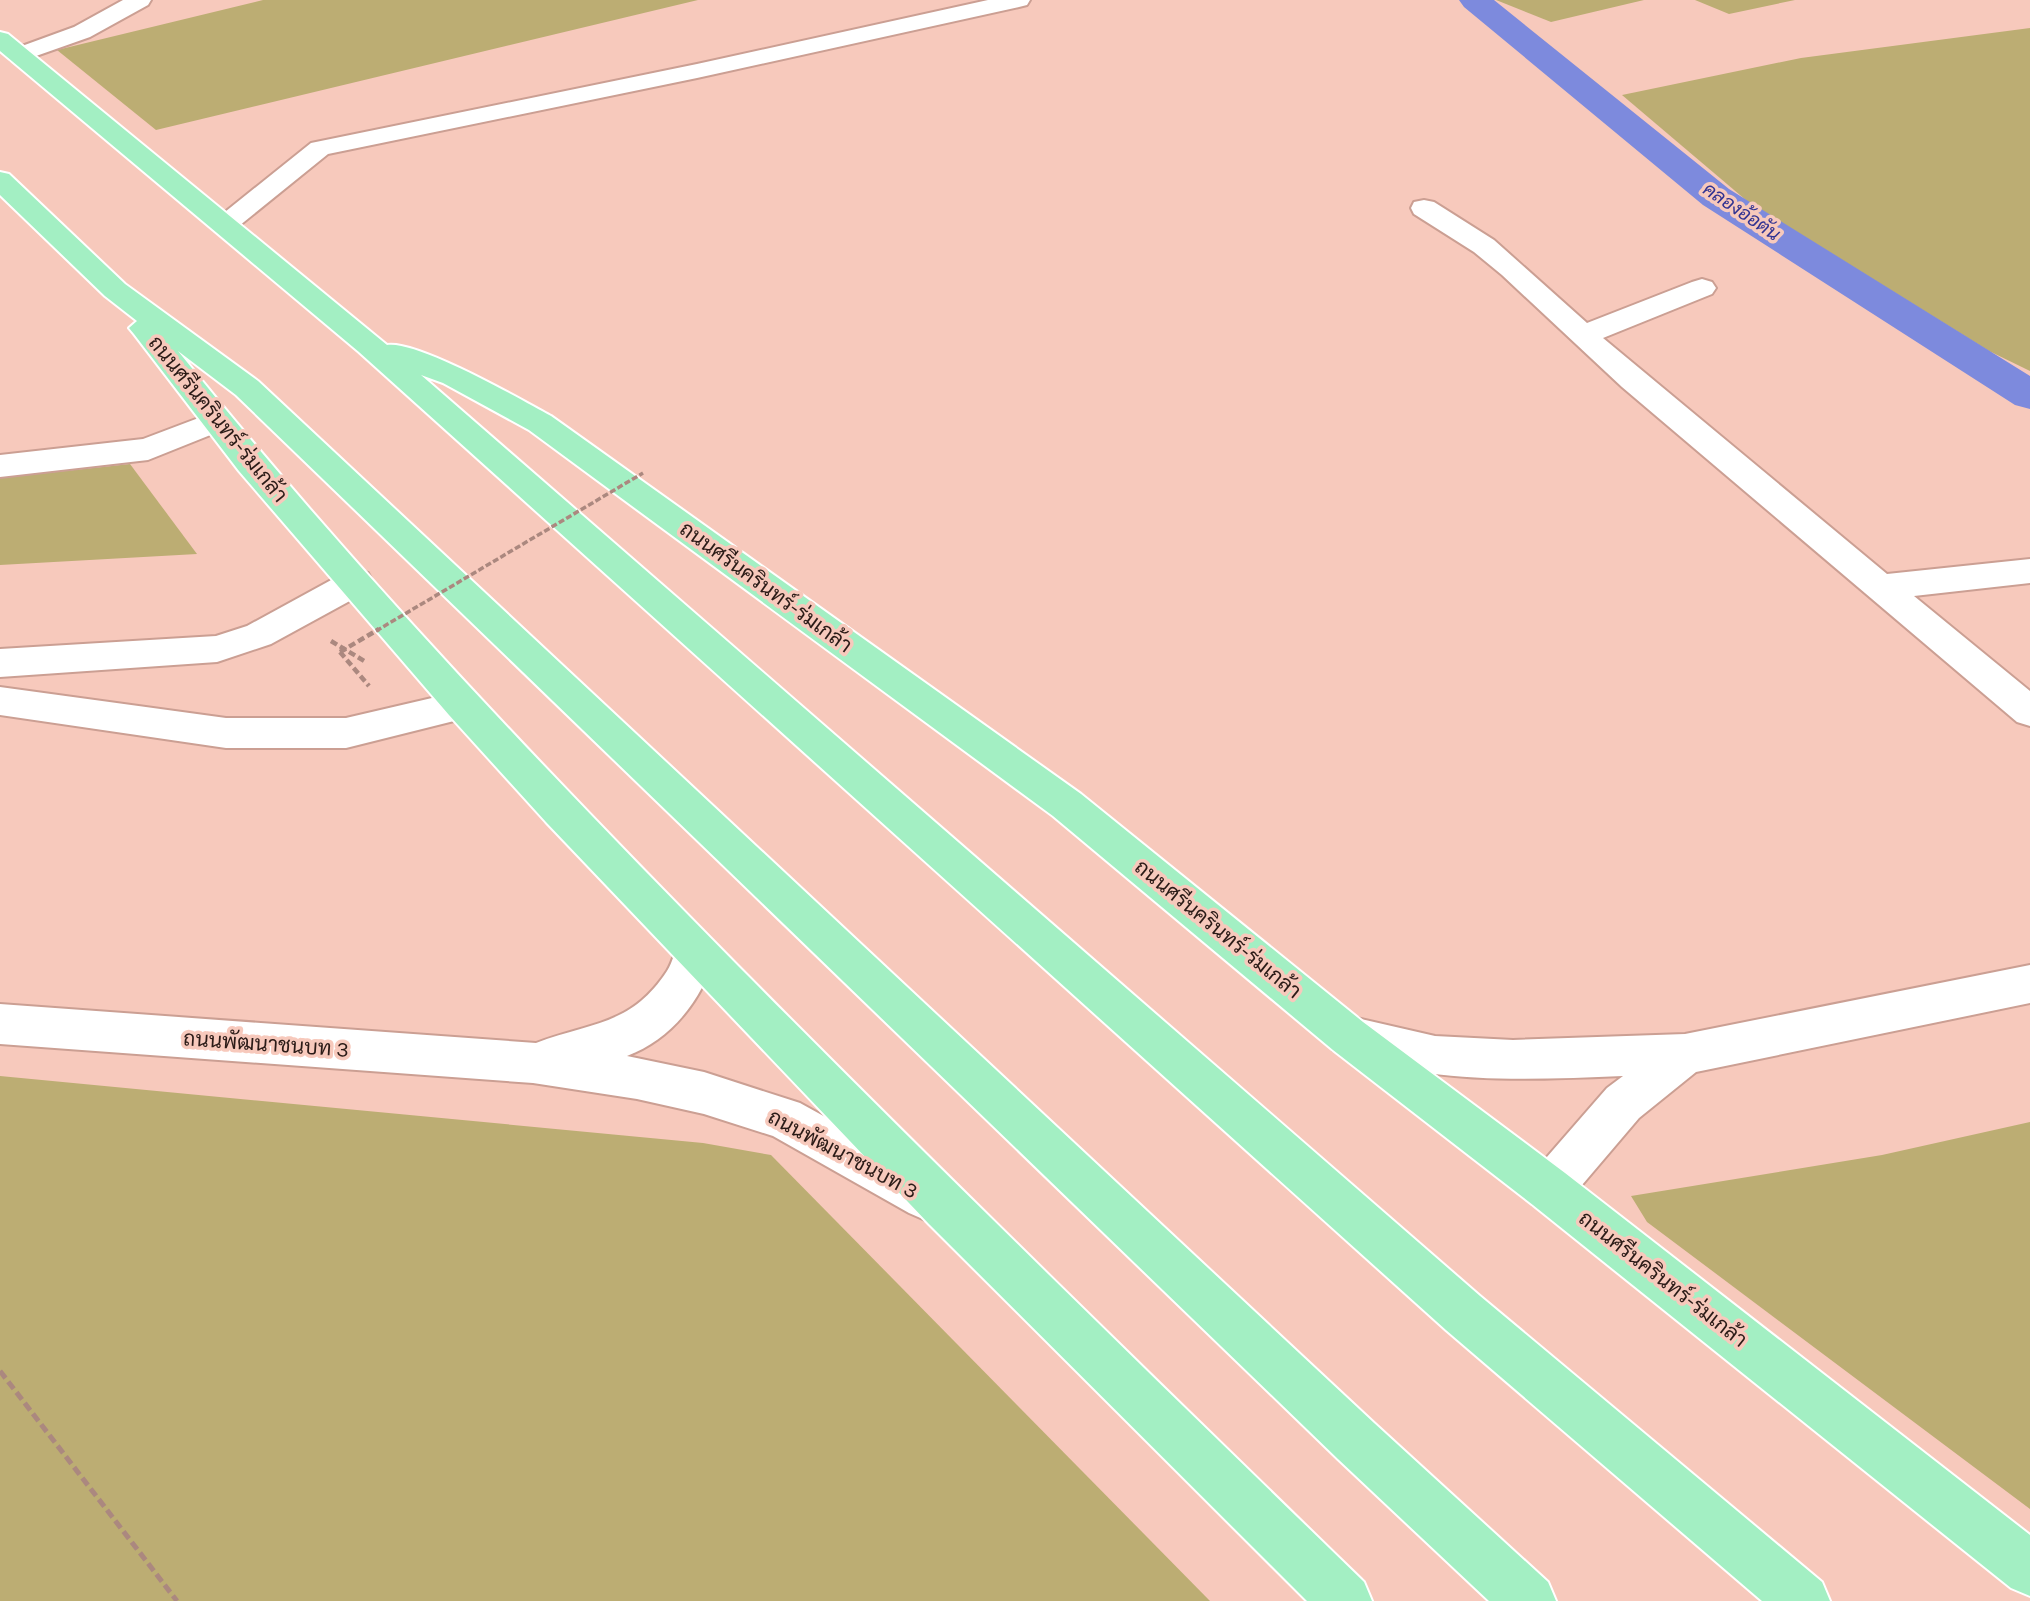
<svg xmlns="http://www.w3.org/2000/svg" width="2030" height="1601" font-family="Karla,Sarabun,sans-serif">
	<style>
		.green { fill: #bcad73 }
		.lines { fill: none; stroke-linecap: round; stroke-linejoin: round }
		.canal { fill: #7d8add; fill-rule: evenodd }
		.minor-casing { stroke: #cb9f93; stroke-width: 4 }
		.major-casing { stroke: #fff; stroke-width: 4 }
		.path-far1 { stroke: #ab887f; stroke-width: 4.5; stroke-dasharray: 7 3.5; stroke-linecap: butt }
		.path { stroke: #ab887f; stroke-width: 5; stroke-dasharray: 9 4.5; stroke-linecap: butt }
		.minor { fill: #fff; fill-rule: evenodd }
		.major { fill: #a3efc3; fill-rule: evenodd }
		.path-bridge-far1 { stroke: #ab887f; stroke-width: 3.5; stroke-dasharray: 6 2.5; stroke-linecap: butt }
		.path-bridge { stroke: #ab887f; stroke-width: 4.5; stroke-dasharray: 7 3.5; stroke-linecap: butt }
		.labels { text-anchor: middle; stroke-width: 7; stroke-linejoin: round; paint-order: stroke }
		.far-water-label { font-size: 19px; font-style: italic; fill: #313392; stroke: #f7c9bc }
		.street-label { font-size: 21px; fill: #2b1b17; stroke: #f7c9bc }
	</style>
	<rect width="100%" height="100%" fill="#f7c9bc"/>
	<g class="green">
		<polygon points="263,0 698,0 156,130 57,50"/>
		<polygon points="1496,0 1644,0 1551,22"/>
		<polygon points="1695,0 1795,0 1729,14"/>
		<polygon points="2030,28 2030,371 1989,351 1747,201 1622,95 1801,58"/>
		<polygon points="130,464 197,554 0,565 0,478"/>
		<polygon points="0,1076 703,1143 771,1155 1210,1601 0,1601"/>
		<polygon points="2030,1122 2030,1509 1647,1222 1631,1196 1882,1155"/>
	</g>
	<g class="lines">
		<polygon class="canal" points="1459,0 1494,0 1729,189 2030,376 2030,409 2015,405 1703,205 1464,7"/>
		<g class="minor-casing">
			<g id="minor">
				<polygon points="123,0 151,0 148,5 90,37 19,62 11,60 7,55 11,50 74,27"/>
				<polygon points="988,0 1030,0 1027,5 1019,7 697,78 328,154 234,230 224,232 214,230 210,224 311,143 697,64"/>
				<polygon points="1424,200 1434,202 1494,240 1587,323 1692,282 1702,279 1712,282 1716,288 1712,294 1603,338 1887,574 2030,559 2030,583 1914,596 2030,691 2030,726 2017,722 1622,387 1502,275 1474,252 1414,214 1411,208 1414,202"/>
				<polygon points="217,411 228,414 233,421 228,428 148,460 0,477 0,455 143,439"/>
				<polygon points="356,570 368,573 373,582 368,591 271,644 217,662 0,677 0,649 216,636 247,626 344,573"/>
				<polygon points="0,687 226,718 346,718 462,691 475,695 480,705 475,715 462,719 346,748 226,748 0,715"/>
				<path d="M694,935L709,940L715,953C704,998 672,1039 627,1056L704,1072L800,1103L941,1181L948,1197L941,1213L925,1220L909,1213L773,1136L704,1114L637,1099L533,1083L0,1044V1004L536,1043C591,1022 631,1026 667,971C673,962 675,950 679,940Z"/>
				<path d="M2030,965V1003L1696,1072L1639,1118L1565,1205L1549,1212L1533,1205L1526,1189L1533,1173L1607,1088L1623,1076C1525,1080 1426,1085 1333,1050L1326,1036L1333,1022L1348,1016L1435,1036L1513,1040L1685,1034Z"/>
			</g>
		</g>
		<g class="major-casing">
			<g id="major">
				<path d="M0,32L8,34L387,345C417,340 520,399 551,416L1081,794L1363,1022L1565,1173L2030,1535V1596L2011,1588L1533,1205L1333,1050L1053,816L529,430L443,383L421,375L1480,1296L1822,1582L1830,1601H1762L1446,1330L359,352L0,51Z"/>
				<path d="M0,172L9,174L125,284L258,381L1374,1423L1548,1582L1556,1601H1489L1338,1459L236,395L178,351C352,568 544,769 739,967C945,1175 1154,1378 1364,1582L1372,1601H1307L929,1224L546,822L449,715L239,471L134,334L129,328L137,321L105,296L0,195Z"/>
			</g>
		</g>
		<g class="path-far1">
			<polyline points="331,641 366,662"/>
			<polyline points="340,652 369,686"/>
		</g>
		<polyline class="path" points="0,1371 177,1601"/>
		<use href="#minor" class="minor"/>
		<use href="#major" class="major"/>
		<polyline class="path-bridge-far1" points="376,631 643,473"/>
		<polyline class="path-bridge" points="340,652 379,629"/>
	</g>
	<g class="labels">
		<g class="far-water-label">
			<text transform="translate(1742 211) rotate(34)" y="7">คลองอ้อตัน</text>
		</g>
		<g class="street-label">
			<text transform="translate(218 419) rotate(51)" y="7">ถนนศรีนครินทร์-ร่มเกล้า</text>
			<text transform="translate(766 587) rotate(36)" y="7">ถนนศรีนครินทร์-ร่มเกล้า</text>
			<text transform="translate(1218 929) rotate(39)" y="7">ถนนศรีนครินทร์-ร่มเกล้า</text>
			<text transform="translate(266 1044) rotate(4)" y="7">ถนนพัฒนาชนบท 3</text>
			<text transform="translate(843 1154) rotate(28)" y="7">ถนนพัฒนาชนบท 3</text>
			<text transform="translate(1663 1279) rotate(38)" y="7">ถนนศรีนครินทร์-ร่มเกล้า</text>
		</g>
	</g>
</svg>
